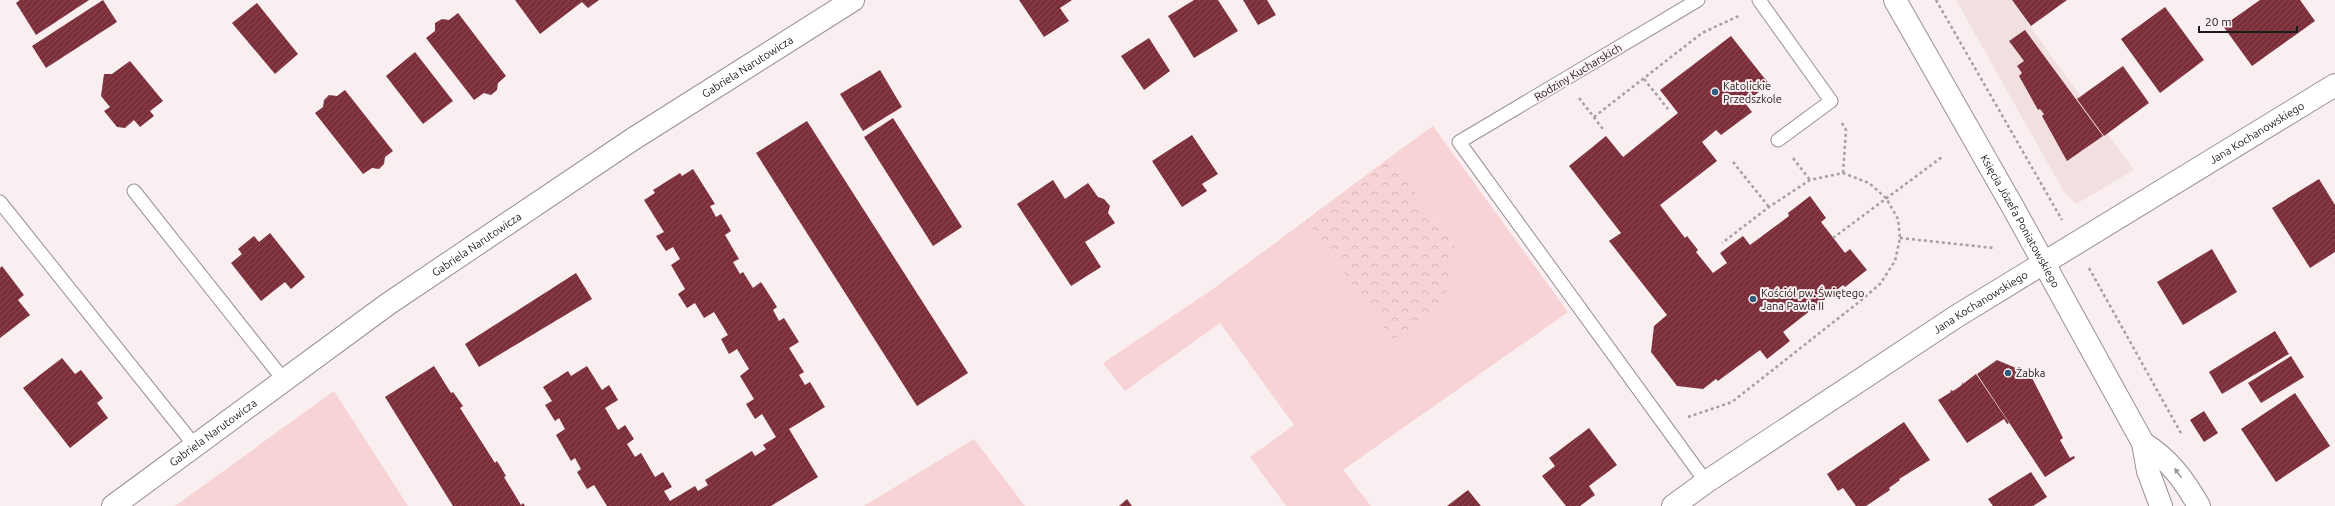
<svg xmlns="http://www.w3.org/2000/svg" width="2335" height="506" font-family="Ubuntu,sans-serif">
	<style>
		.built { fill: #f2dfe0 }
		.green { fill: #f8d3d5 }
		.forest { fill: url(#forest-crowns) }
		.building { fill: url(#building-hatch) }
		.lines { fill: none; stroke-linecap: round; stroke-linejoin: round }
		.lane-casing { stroke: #999090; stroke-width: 15 }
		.street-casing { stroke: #999090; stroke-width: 24 }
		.secondary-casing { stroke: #999090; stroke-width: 24 }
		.path { stroke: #a69e9f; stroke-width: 2.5; stroke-dasharray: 3 3; stroke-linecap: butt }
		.lane { stroke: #fff; stroke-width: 13 }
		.street { stroke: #fff; stroke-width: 22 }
		.secondary { stroke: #fff; stroke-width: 22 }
		.oneway { fill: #9a9898 }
		.poi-dot { fill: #2f5e7d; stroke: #f9eff0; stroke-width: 1.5 }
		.labels { text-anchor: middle; stroke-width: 4; stroke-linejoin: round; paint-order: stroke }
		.street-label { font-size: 11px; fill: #1e1a1b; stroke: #f9eff0 }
		.poi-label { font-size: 11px; fill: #1e1a1b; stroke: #f9eff0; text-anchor: start }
	</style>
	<defs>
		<pattern id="forest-crowns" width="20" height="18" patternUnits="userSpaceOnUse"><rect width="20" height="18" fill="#f8d3d5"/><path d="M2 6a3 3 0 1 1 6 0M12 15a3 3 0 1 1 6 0" fill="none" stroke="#d4b5b6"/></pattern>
		<pattern id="building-hatch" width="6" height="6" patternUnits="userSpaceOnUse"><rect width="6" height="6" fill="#7c2e3a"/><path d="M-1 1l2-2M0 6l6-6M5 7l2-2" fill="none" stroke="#894a54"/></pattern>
	</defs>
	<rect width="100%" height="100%" fill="#f9eff0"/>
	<polygon class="built" points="1956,0 2011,0 2134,170 2076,204 2064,192"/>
	<g class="green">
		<polygon points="1433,126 1568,312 1343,470 1371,506 1286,506 1250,457 1294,425 1220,323 1125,391 1103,363 1210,291 1306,220 1393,339 1456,247 1389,158"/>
		<polygon points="334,391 408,506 175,506"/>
		<polygon points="974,439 1025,506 864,506"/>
	</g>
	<polygon class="forest" points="1389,158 1456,247 1443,307 1393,340 1306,220"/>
	<g class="building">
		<polygon points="20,0 89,0 36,35 16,3"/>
		<polygon points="103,0 117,22 46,68 32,46"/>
		<polygon points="515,0 599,0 588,8 582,2 540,34"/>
		<polygon points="1019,0 1072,0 1060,8 1069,21 1044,37"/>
		<polygon points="1194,0 1218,0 1238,31 1194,58 1168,16"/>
		<polygon points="1243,0 1267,0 1276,15 1258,25"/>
		<polygon points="2012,0 2067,0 2031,26"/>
		<polygon points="2260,0 2300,0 2315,21 2252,66 2223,26"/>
		<polygon points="257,3 298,54 275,74 232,23"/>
		<polygon points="2165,7 2204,60 2160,93 2121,39"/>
		<polygon points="458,13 506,76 498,83 497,90 491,95 484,93 474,100 426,38 435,31 435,23 442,19 449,20"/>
		<polygon points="2025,30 2103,136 2067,161 2042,116 2044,114 2040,109 2038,110 2019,76 2022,73 2017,66 2024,61 2009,41"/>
		<polygon points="1731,36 1769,84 1745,103 1752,112 1721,135 1716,130 1702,142 1717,161 1660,205 1685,238 1687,236 1698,250 1696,252 1713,273 1727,263 1720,253 1743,236 1750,245 1789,216 1788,213 1810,196 1826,218 1821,222 1845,253 1850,249 1867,270 1845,287 1843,285 1783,332 1790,341 1767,359 1760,350 1718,381 1716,379 1703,389 1677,386 1651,352 1654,326 1667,315 1609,241 1621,233 1569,166 1606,136 1623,157 1678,113 1660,90"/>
		<polygon points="1149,38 1170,71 1144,90 1121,56"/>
		<polygon points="415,52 453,101 423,124 386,76"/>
		<polygon points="130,61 163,101 150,111 154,116 140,127 134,120 125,128 117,127 104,111 110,107 101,96 104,74 112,74"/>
		<polygon points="2123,66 2149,103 2104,136 2077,99"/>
		<polygon points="880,70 902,107 863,131 840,94"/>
		<polygon points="345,90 393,151 385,157 384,164 379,169 372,168 363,174 315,113 323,107 324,100 329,95 337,96"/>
		<polygon points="893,118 962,227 933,246 864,137"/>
		<polygon points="807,121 968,373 917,406 756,153"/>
		<polygon points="1192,135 1218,174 1202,184 1207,191 1182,207 1152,161"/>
		<polygon points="693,169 715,204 710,206 716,217 721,214 731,231 725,235 739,259 733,262 740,274 743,272 753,288 761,282 777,307 773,310 779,321 784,318 799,342 789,348 804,372 799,375 805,385 810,382 825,407 789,429 818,477 771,506 607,506 594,485 587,489 577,472 581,469 575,458 571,461 556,435 565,429 559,418 555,421 545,405 552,401 543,387 568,371 571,376 587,366 602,390 609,385 618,400 605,408 618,430 625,425 634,439 627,444 635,457 641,453 655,477 663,472 672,487 664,491 670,501 695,486 698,491 708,485 705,480 752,451 755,456 766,449 763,445 776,437 762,414 755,419 746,404 754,399 740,376 749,369 737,349 729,354 721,339 728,335 714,312 704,318 695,303 687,308 678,294 685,289 671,265 680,259 673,247 666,251 656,236 664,232 644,200 655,193 653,190 680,173 682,176"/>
		<polygon points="2319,179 2335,205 2335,252 2310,268 2272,208"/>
		<polygon points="1053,180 1065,199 1088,183 1098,197 1104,199 1110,206 1108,213 1115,223 1085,242 1101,267 1071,286 1017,204"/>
		<polygon points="270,233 305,277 291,289 285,282 261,301 231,263 242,254 238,249 254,236 259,242"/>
		<polygon points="2212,249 2237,292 2183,325 2157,282"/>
		<polygon points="2,266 24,295 18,300 30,315 0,338 0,268"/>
		<polygon points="576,273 592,299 479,367 465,344"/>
		<polygon points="2275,331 2289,354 2222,394 2209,372"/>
		<polygon points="2291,356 2304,377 2261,403 2248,383"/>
		<polygon points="62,358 75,374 81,370 103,398 97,403 108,418 70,448 23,388"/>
		<polygon points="1997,360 2030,374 2063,438 2060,440 2070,458 2074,456 2075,458 2045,477 1977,374"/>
		<polygon points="434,366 451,393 453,392 463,406 460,408 495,463 497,461 506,476 504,477 521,505 523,503 525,506 453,506 385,397"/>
		<polygon points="1976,374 2009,423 2007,424 2004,419 1967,443 1938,400 1951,392 1950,390 1953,391 1962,385 1962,382 1963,384"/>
		<polygon points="2295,393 2330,446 2276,482 2241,429"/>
		<polygon points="2204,411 2218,433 2204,442 2190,420"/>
		<polygon points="1904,422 1930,460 1899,479 1900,480 1889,488 1890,490 1866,506 1856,506 1843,488 1838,491 1827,474"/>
		<polygon points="1589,428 1617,465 1589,486 1595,495 1580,506 1566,506 1542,476 1555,466 1549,458"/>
		<polygon points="2031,472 2047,497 2033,506 1993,506 1988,499"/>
		<polygon points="1468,490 1481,506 1447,506"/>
		<polygon points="1127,499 1132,506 1119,506"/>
	</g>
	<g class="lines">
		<g class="lane-casing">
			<g id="lane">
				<polyline points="1698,0 1459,142 1706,482"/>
				<polyline points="1759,0 1831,101 1778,140"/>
				<polyline points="134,191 283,379"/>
				<polyline points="0,202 195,446"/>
			</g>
		</g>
		<g class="street-casing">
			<g id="street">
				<path id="s1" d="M113,506L388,304L633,139L853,0"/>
				<path id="s2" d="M1673,506L1706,482L1957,316L2335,85"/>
			</g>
		</g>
		<g class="secondary-casing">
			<g id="secondary">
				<path id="s3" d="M1895,0L2014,209L2143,443L2148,471L2161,506"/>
				<path d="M2143,443C2169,459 2184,480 2199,506"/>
			</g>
		</g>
		<g class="path">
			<polyline points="1936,0 2062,220"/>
			<polyline points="1644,79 1668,109"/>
			<polyline points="1579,98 1603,129"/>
			<polyline points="1594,117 1702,33 1741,15"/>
			<polyline points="1842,123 1846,130 1843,173"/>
			<polyline points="1793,158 1810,180"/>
			<polyline points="1733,162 1769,207"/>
			<polyline points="1833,238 1942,157"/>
			<polyline points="1900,238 1994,248"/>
			<polyline points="2089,268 2182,435"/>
			<polyline points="1688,417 1732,402 1859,302 1880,284 1895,261 1900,238 1898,219 1886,198 1869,183 1843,173 1810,180 1769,207 1722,243"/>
		</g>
		<use href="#lane" class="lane"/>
		<use href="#street" class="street"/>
		<use href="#secondary" class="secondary"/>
	</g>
	<defs><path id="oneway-solid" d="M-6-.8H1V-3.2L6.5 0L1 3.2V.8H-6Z"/></defs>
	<use class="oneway" href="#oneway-solid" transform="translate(2178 473) rotate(-126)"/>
	<g class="poi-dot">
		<circle cx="1715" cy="92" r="4"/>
		<circle cx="1753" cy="299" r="4"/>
		<circle cx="2008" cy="373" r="4"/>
	</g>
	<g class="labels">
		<g class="street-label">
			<text dy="4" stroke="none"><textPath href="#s1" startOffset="772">Gabriela Narutowicza</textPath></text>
			<text transform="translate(1578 72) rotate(-31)" y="4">Rodziny Kucharskich</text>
			<text dy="4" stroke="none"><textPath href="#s2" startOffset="693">Jana Kochanowskiego</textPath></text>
			<text dy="4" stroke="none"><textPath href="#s3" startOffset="254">Księcia Józefa Poniatowskiego</textPath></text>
			<text dy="4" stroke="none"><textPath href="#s1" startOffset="448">Gabriela Narutowicza</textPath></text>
			<text dy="4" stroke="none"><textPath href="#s2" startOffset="369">Jana Kochanowskiego</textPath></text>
			<text dy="4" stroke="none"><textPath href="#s1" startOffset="124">Gabriela Narutowicza</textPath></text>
		</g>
		<g class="poi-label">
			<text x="1723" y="90">Katolickie<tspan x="1723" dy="13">Przedszkole</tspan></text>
			<text x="1761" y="297">Kościół pw. Świętego<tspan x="1761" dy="13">Jana Pawła II</tspan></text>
			<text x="2016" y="377">Żabka</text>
		</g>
	</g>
	<path d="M2199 26v6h98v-6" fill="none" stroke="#1e1a1b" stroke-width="2"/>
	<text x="2205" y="26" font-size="12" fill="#1e1a1b" stroke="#f9eff0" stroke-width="3" paint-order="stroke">20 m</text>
</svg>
